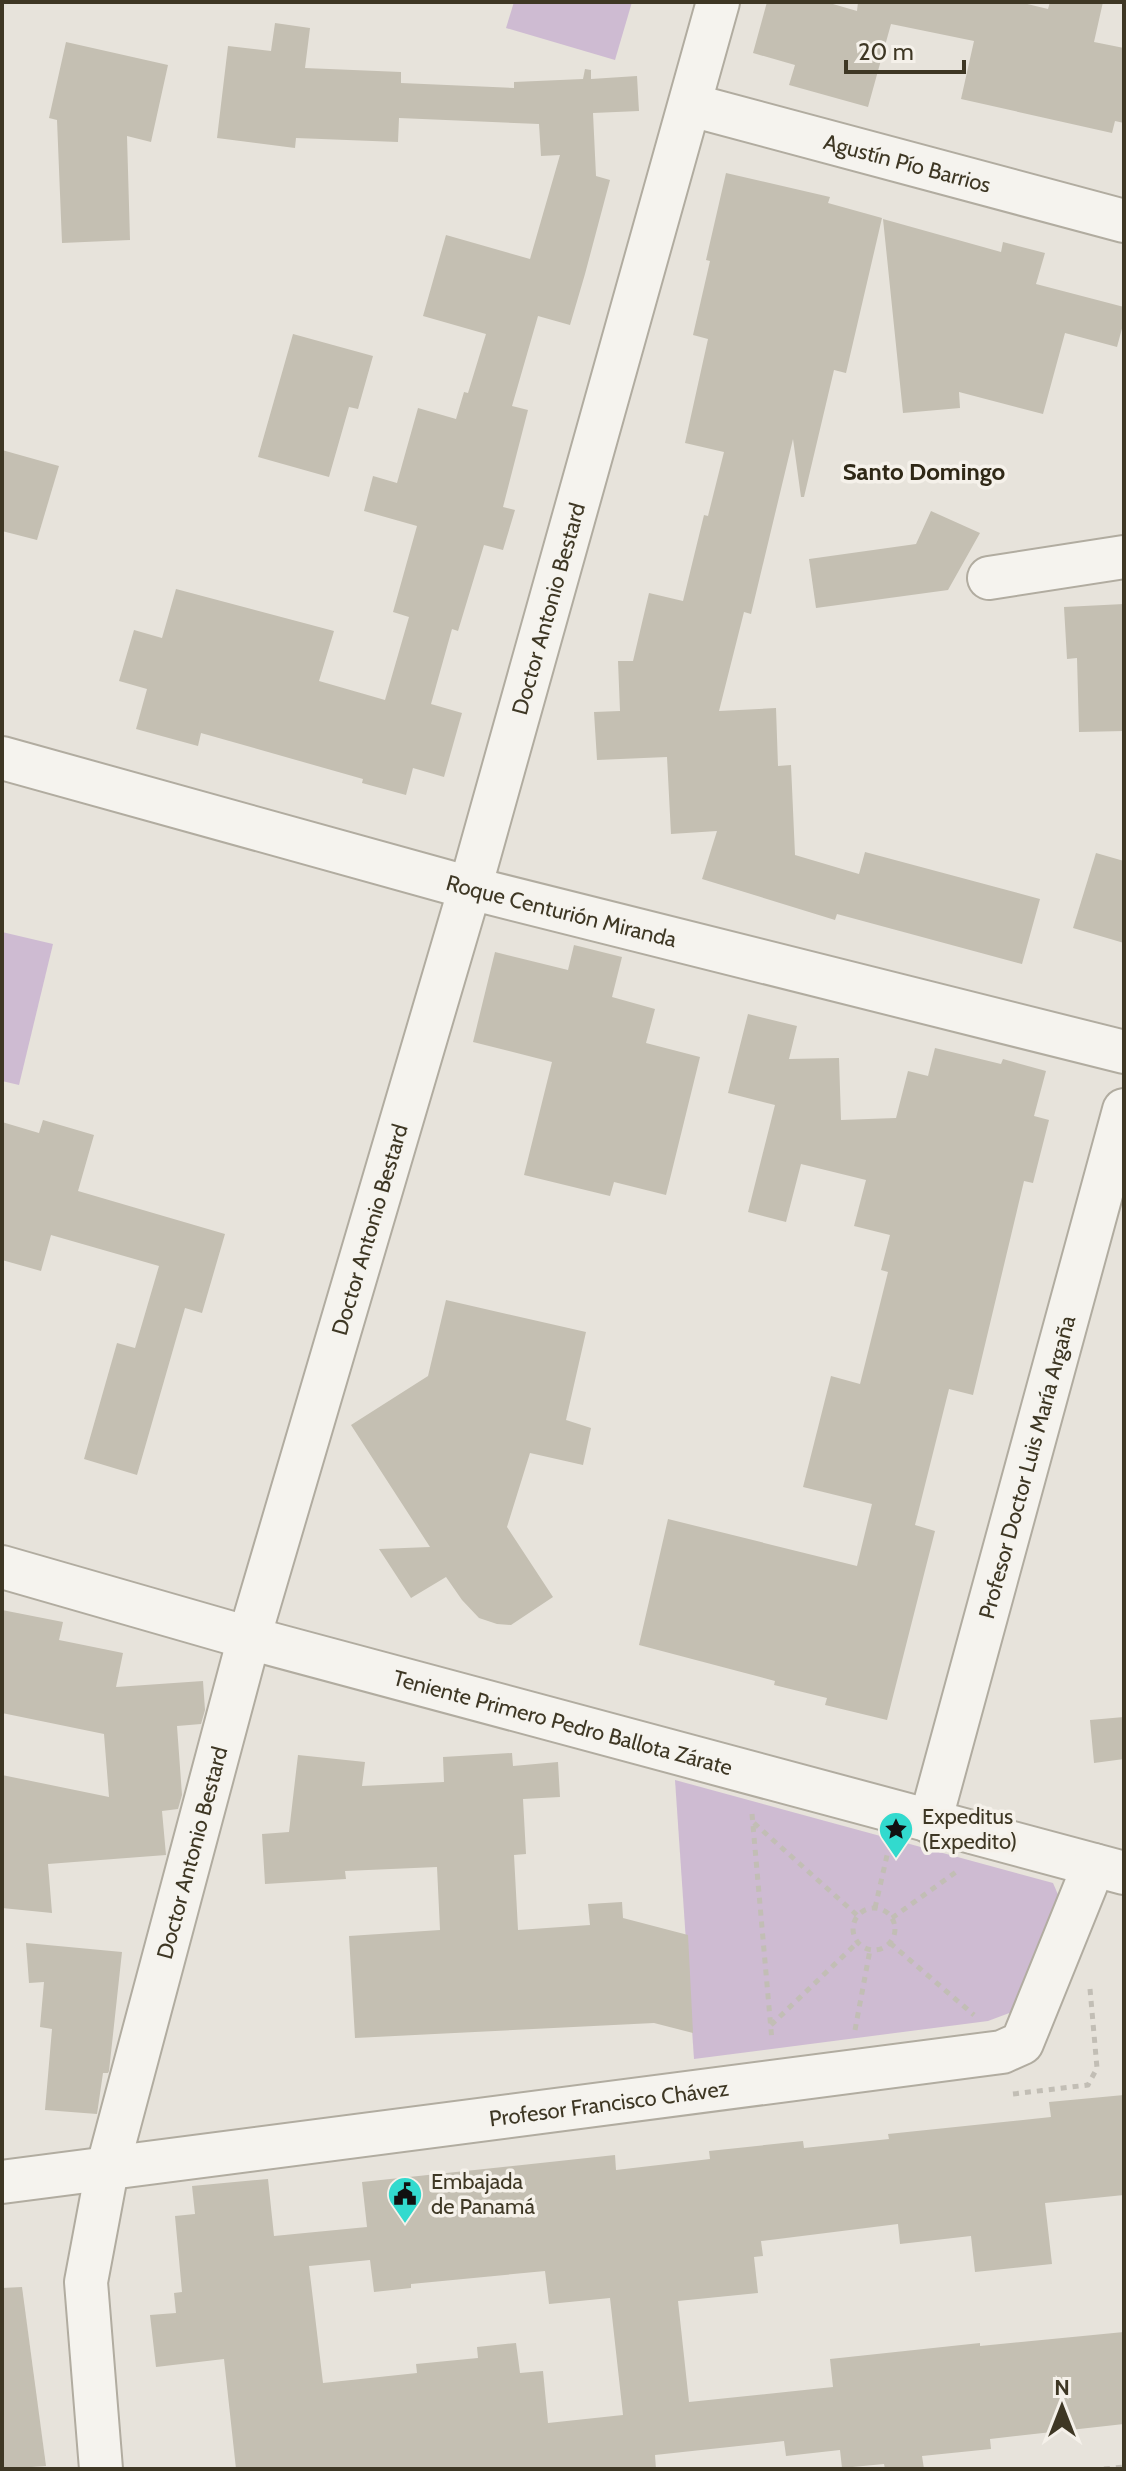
<svg xmlns="http://www.w3.org/2000/svg" width="1126" height="2471" font-family="Cabin,sans-serif">
	<style>
		.green { fill: #cebbd2 }
		.building { fill: #c4bfb2; fill-rule: evenodd }
		.lines { fill: none; stroke-linecap: round; stroke-linejoin: round }
		.minor-casing { stroke: #b1aca0; stroke-width: 46 }
		.path { stroke: #c2beb5; stroke-width: 5; stroke-dasharray: 6 6; stroke-linecap: butt }
		.minor { stroke: #f5f3ee; stroke-width: 42 }
		.labels { text-anchor: middle; stroke-width: 7; stroke-linejoin: round; paint-order: stroke }
		.street-label { font-size: 22px; fill: #3e3724; stroke: #f5f1ea }
		.poi-label { font-size: 22px; fill: #3e3724; stroke: #f5f1ea; text-anchor: start }
		.neighbourhood-label { font-size: 24px; font-weight: bold; fill: #2f2816; stroke: #f5f1ea }
	</style>
	<rect width="100%" height="100%" fill="#e7e3db"/>
	<g class="green">
		<polygon points="514,2 632,2 615,60 506,28"/>
		<polygon points="2,932 53,944 19,1085 2,1081"/>
		<polygon points="675,1780 1053,1883 1066,1913 1012,2012 988,2021 694,2059"/>
	</g>
	<g class="building">
		<polygon points="767,2 826,2 857,11 858,2 1019,2 1048,9 1050,2 1103,2 1094,42 1124,48 1124,123 1115,121 1112,133 961,99 974,41 891,24 868,107 789,85 795,65 753,53"/>
		<polygon points="275,23 310,28 305,68 401,72 401,83 514,88 514,82 583,79 585,69 591,70 591,79 637,76 639,111 593,113 596,176 610,180 585,274 570,325 538,316 512,406 528,410 503,507 515,510 503,550 484,545 458,631 452,629 431,704 462,713 444,777 413,768 406,795 362,783 363,779 201,733 198,746 136,729 147,689 119,681 134,630 162,638 176,589 334,631 319,681 385,700 409,617 393,612 417,526 364,511 373,476 397,483 418,408 456,419 464,392 468,393 486,334 423,316 446,235 530,259 560,155 541,156 539,124 399,118 398,142 296,138 295,148 217,138 228,46 271,51"/>
		<polygon points="66,42 168,65 151,142 127,136 130,240 62,243 57,120 49,118"/>
		<polygon points="726,173 830,197 828,203 882,218 846,373 834,370 804,497 801,497 793,439 751,614 744,612 719,711 776,708 778,766 791,765 795,855 859,874 865,852 1040,899 1022,964 837,914 835,920 702,879 717,831 671,834 667,757 597,760 594,712 620,711 618,661 633,661 649,593 683,601 704,515 708,516 724,452 685,443 708,339 693,335 710,261 706,260"/>
		<polygon points="883,219 1001,252 1003,242 1045,253 1036,284 1124,307 1124,321 1117,347 1065,333 1043,414 959,392 960,408 903,413"/>
		<polygon points="293,334 373,356 358,409 349,407 329,477 258,457"/>
		<polygon points="2,450 59,466 37,540 2,531"/>
		<polygon points="931,511 980,533 948,590 816,608 809,559 916,544"/>
		<polygon points="1124,604 1124,731 1079,732 1077,658 1067,659 1064,607"/>
		<polygon points="1096,853 1124,861 1124,943 1073,928"/>
		<polygon points="574,945 622,957 612,997 655,1009 646,1043 700,1057 666,1195 614,1182 610,1196 524,1175 552,1062 473,1042 495,952 568,970"/>
		<polygon points="748,1014 797,1026 789,1059 839,1058 841,1120 896,1118 908,1071 928,1076 935,1048 1001,1064 1003,1059 1046,1071 1034,1116 1049,1120 1033,1183 1024,1181 973,1395 949,1389 915,1525 935,1531 887,1720 825,1705 827,1698 774,1685 775,1681 639,1645 668,1519 857,1566 872,1504 803,1487 831,1376 860,1384 888,1272 881,1270 890,1235 854,1226 866,1180 801,1164 786,1222 748,1212 775,1105 728,1093"/>
		<polygon points="43,1120 94,1135 78,1191 225,1234 202,1313 185,1308 137,1475 84,1459 117,1343 135,1348 159,1266 51,1235 41,1271 2,1260 2,1122 39,1133"/>
		<polygon points="446,1300 586,1332 566,1420 591,1428 583,1465 530,1453 507,1527 553,1597 511,1625 497,1624 479,1618 462,1600 446,1577 411,1598 379,1549 430,1547 351,1425 428,1376"/>
		<polygon points="2,1610 63,1622 59,1640 123,1653 116,1687 203,1681 205,1710 201,1724 177,1726 182,1795 178,1809 162,1811 166,1855 48,1864 52,1913 2,1908 2,1775 109,1797 104,1734 2,1713"/>
		<polygon points="1124,1717 1124,1759 1094,1763 1090,1720"/>
		<polygon points="512,1753 513,1766 558,1762 560,1797 523,1799 526,1854 514,1855 518,1930 590,1925 588,1904 622,1902 623,1918 688,1935 693,2033 654,2023 355,2038 349,1936 440,1930 437,1867 345,1871 346,1879 265,1884 262,1834 289,1832 298,1755 365,1762 362,1786 444,1782 443,1757"/>
		<polygon points="26,1943 122,1952 109,2071 108,2073 103,2073 97,2114 45,2110 52,2029 40,2027 44,1982 29,1983"/>
		<path d="M1124,2095V2195L1045,2203L1052,2264L975,2272L971,2236L900,2244L898,2224L761,2241L763,2256L754,2257L758,2293L678,2301L689,2402L833,2387L830,2359L980,2343V2346L1124,2332V2424L990,2439L991,2449L922,2456L924,2469H885L884,2464L842,2468L840,2450L786,2456L784,2441L655,2455L656,2469H236L224,2359L156,2367L150,2315L176,2313L174,2293L182,2292L175,2216L195,2214L192,2186L268,2179L274,2236L367,2227L362,2182L615,2155L616,2170L710,2159L709,2151L803,2141L804,2148L889,2139L888,2134L1051,2117L1049,2102ZM370,2260L374,2292L411,2288V2284L545,2271L549,2304L610,2298L623,2415L548,2423L543,2371L520,2373L516,2343L477,2347L478,2358L416,2364L417,2373L323,2383L309,2266Z"/>
		<polygon points="22,2287 46,2466 2,2469 2,2288"/>
	</g>
	<g class="lines">
		<g class="minor-casing">
			<g id="minor">
				<path id="s1" d="M691,105L1124,221"/>
				<polyline points="989,578 1124,557"/>
				<path id="s2" d="M2,758L470,888L1124,1052"/>
				<path id="s3" d="M2,1567L249,1638L1124,1873"/>
				<path id="s4" d="M930,1822L1124,1110"/>
				<path id="s5" d="M2,2182L1002,2052L1022,2043L1094,1865"/>
				<path id="s6" d="M101,2469L86,2282L107,2170L249,1638L470,888L718,2"/>
			</g>
		</g>
		<g class="path">
			<polyline points="752,1814 772,2041"/>
			<polyline points="754,1823 858,1916"/>
			<polyline points="875,1908 888,1851"/>
			<circle cx="874" cy="1929" r="21"/>
			<polyline points="892,1918 956,1872"/>
			<polyline points="890,1943 974,2015"/>
			<polyline points="771,2025 858,1942"/>
			<polyline points="855,2030 870,1950"/>
			<polyline points="1013,2094 1088,2085 1097,2068 1090,1989"/>
			<polyline points="1104,2469 1124,2467"/>
		</g>
		<use href="#minor" class="minor"/>
	</g>
	<defs>
		<g id="sight-pin" transform="scale(1.8)"><path d="M0 17L-7.5 6A9.5 9.5 0 1 1 7.5 6Z" fill="#32dace" stroke="#f5f1ea"/><path d="M0-6L1.8-2.2L6-1.7L2.9 1.2L3.7 5.4L0 3.3L-3.7 5.4L-2.9 1.2L-6-1.7L-1.8-2.2Z" fill="#111"/></g>
		<g id="civic-pin" transform="scale(1.8)"><path d="M0 17L-7.5 6A9.5 9.5 0 1 1 7.5 6Z" fill="#32dace" stroke="#f5f1ea"/><path d="M-.6-6.5H3V-4.5H.6V-3L4-1V1h2V6H-6V1h2V-1L-.6-3ZM-1.2 2.5V6h2.4V2.5Z" fill="#111"/></g>
	</defs>
	<g fill-rule="evenodd">
		<use href="#sight-pin" x="896" y="1829"/>
		<use href="#civic-pin" x="405" y="2194"/>
	</g>
	<g class="labels">
		<g class="street-label">
			<text dy="8" stroke="none"><textPath href="#s1" startOffset="224">Agustín Pío Barrios</textPath></text>
			<text dy="8" stroke="none"><textPath href="#s6" startOffset="1924">Doctor Antonio Bestard</textPath></text>
			<text dy="8" stroke="none"><textPath href="#s2" startOffset="580">Roque Centurión Miranda</textPath></text>
			<text dy="8" stroke="none"><textPath href="#s6" startOffset="1278">Doctor Antonio Bestard</textPath></text>
			<text dy="8" stroke="none"><textPath href="#s4" startOffset="368">Profesor Doctor Luis María Argaña</textPath></text>
			<text dy="8" stroke="none"><textPath href="#s3" startOffset="582">Teniente Primero Pedro Ballota Zárate</textPath></text>
			<text dy="8" stroke="none"><textPath href="#s6" startOffset="630">Doctor Antonio Bestard</textPath></text>
			<text dy="8" stroke="none"><textPath href="#s5" startOffset="612">Profesor Francisco Chávez</textPath></text>
		</g>
		<g class="poi-label">
			<text x="922" y="1824">Expeditus<tspan x="922" dy="25">(Expedito)</tspan></text>
			<text x="431" y="2189">Embajada<tspan x="431" dy="25">de Panamá</tspan></text>
		</g>
		<g class="neighbourhood-label">
			<text x="924" y="480">Santo Domingo</text>
		</g>
	</g>
	<rect width="1126" height="2471" fill="none" stroke="#3e3724" stroke-width="8"/>
	<g transform="translate(1062 2407)" stroke="#f5f1ea" stroke-width="6" paint-order="stroke">
	<path d="M0-6L14 30L0 20L-14 30Z" fill="#3e3724"/>
	<text y="-12" font-size="22" font-weight="bold" text-anchor="middle" fill="#3e3724">N</text>
	</g>
	<path d="M846 60v12h118v-12" fill="none" stroke="#3e3724" stroke-width="4"/>
	<text x="858" y="60" font-size="24" fill="#3e3724" stroke="#f5f1ea" stroke-width="6" paint-order="stroke">20 m</text>
</svg>
